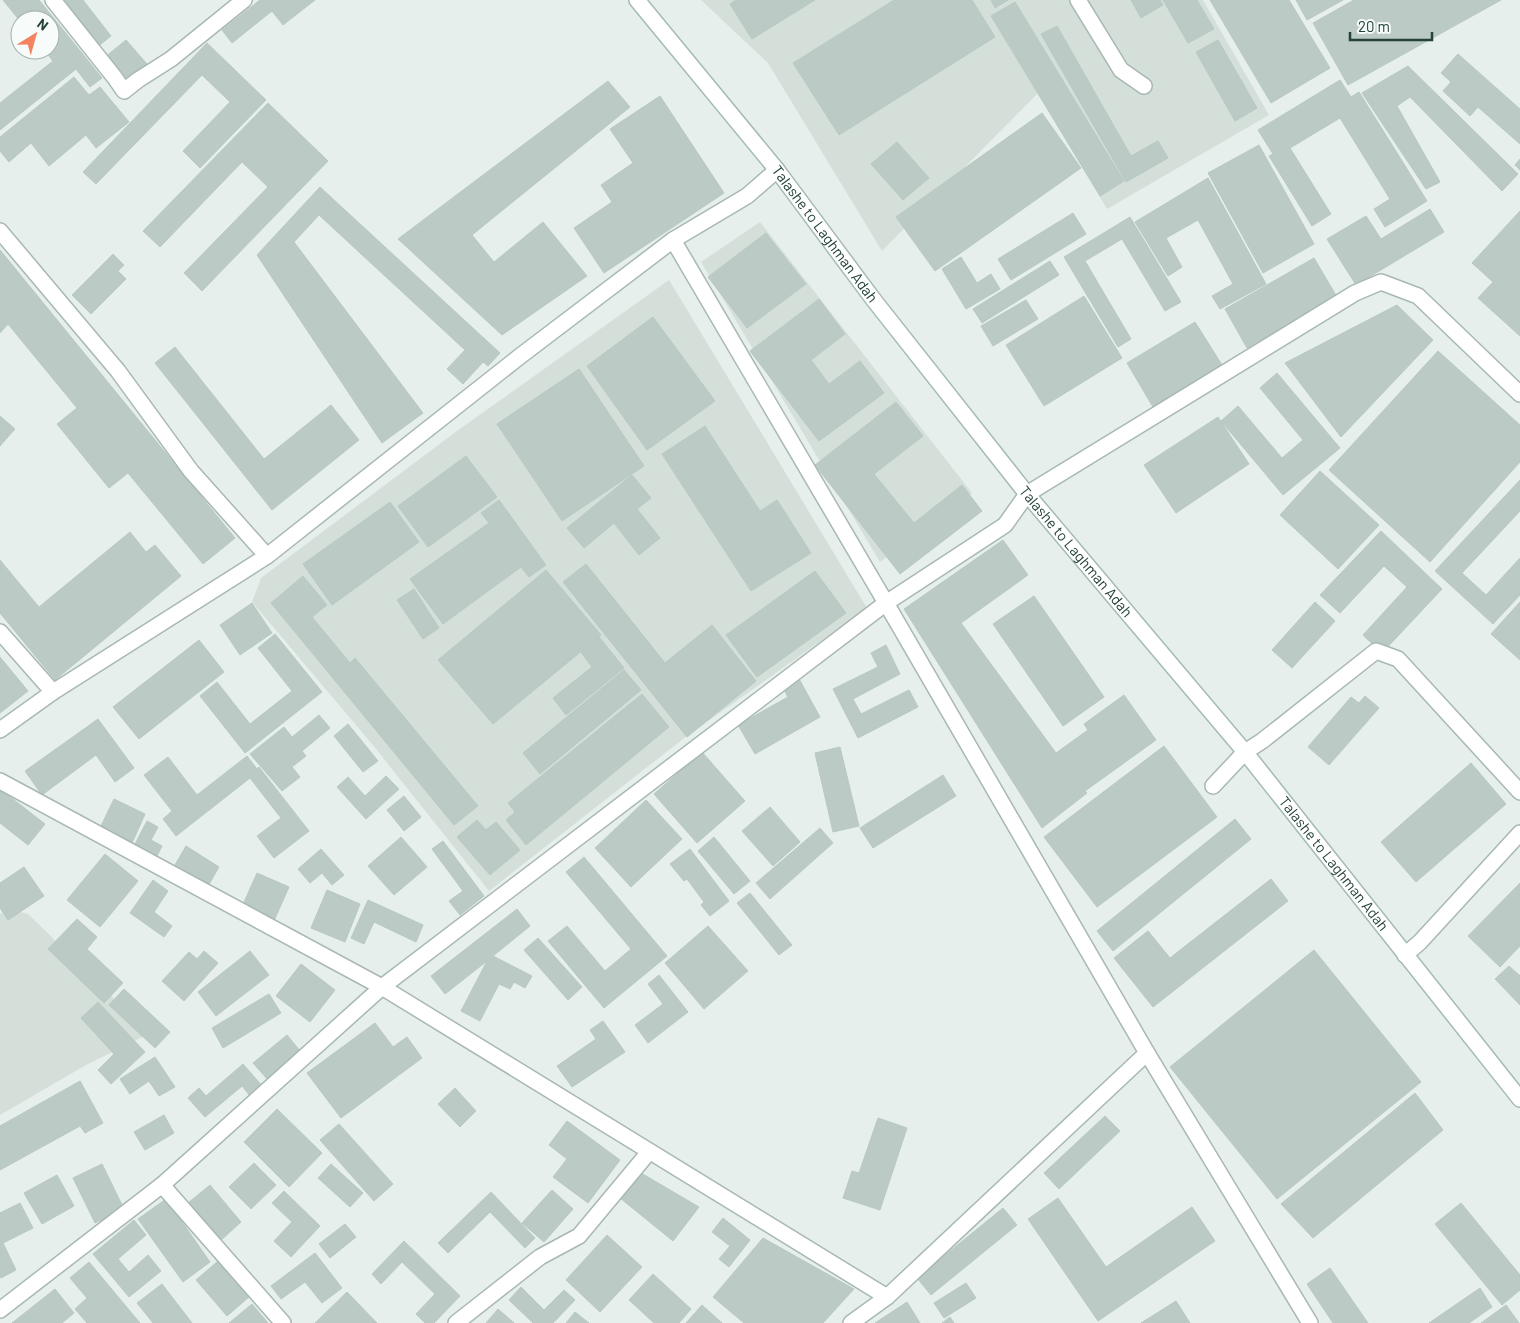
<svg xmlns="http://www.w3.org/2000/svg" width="1520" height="1323" font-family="Barlow,sans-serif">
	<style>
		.built { fill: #d4dfda }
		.building { fill: #bbcac4; stroke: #b8c9c2 }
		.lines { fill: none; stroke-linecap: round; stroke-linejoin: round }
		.street-casing { stroke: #a8b8b2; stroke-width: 18 }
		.secondary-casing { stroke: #a4bbb3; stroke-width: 18 }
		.street { stroke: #fff; stroke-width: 15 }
		.secondary { stroke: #fff; stroke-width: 15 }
		.labels { text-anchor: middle; stroke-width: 4.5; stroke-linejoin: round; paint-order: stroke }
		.street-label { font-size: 15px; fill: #24423a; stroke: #f7fbf9 }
	</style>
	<rect width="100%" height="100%" fill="#e6efeb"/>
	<g class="built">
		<polygon points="701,0 1203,0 1269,115 1107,209 1038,93 882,251 768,63"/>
		<polygon points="760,222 972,493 880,562 701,262"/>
		<polygon points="669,280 867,608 683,739 489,891 372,744 252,602 261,578 457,431"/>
		<polygon points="8,909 28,914 109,993 146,1035 86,1065 0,1115 0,914"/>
	</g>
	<g class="building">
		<polygon points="3,0 39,0 102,78 90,87 76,69 0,130 0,103 53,61 44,50 50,50 50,20 20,21"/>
		<polygon points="59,0 83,0 111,36 96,48"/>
		<polygon points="260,0 315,0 283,25 272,11 232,43 222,30"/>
		<polygon points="736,0 815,0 752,39 730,4"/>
		<polygon points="894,0 972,0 995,37 839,135 793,63"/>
		<polygon points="991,0 1008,0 995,8"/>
		<polygon points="1131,0 1160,0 1163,5 1141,18"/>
		<polygon points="1163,0 1197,0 1214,29 1188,43"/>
		<polygon points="1210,0 1289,0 1330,68 1271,103"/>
		<polygon points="1296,0 1343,0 1307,20"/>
		<polygon points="1354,0 1501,0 1348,85 1313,23"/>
		<polygon points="1015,2 1124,181 1100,196 991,16"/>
		<polygon points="1057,26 1131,156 1158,141 1168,158 1126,182 1041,34"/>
		<polygon points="126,40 147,64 126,81 105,57"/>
		<polygon points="1218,40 1257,108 1235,121 1196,52"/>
		<polygon points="207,43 266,100 200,168 183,151 230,102 202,75 96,184 83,172"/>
		<polygon points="1458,54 1520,109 1520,144 1478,107 1470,116 1443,91 1451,82 1441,73"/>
		<polygon points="1408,66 1518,174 1502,191 1410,97 1397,106 1440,182 1426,189 1362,93"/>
		<polygon points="74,77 89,95 100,87 129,122 96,148 86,135 49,166 31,143 9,162 0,151 0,137"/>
		<polygon points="1340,80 1351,97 1359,92 1427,201 1385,227 1374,209 1390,199 1340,118 1290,148 1331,214 1312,226 1269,156 1273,154 1258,130"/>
		<polygon points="608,81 630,107 472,235 494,262 543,222 587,276 502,335 398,239"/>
		<polygon points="660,96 724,193 604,273 574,228 612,202 601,185 633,163 610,129"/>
		<polygon points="268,103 328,161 202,291 184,273 268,187 242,162 160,247 143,231"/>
		<polygon points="1042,113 1081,168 935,271 896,217"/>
		<polygon points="897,142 929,178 903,200 871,164"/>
		<polygon points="1259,145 1314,244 1263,273 1208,173"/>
		<polygon points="1520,159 1520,170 1515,165"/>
		<polygon points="1208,178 1266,284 1220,309 1212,296 1233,284 1198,220 1166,238 1182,267 1168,276 1135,222"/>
		<polygon points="320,187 500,353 488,366 483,362 463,384 447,369 465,350 319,215 294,242 423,413 382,443 257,255"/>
		<polygon points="1430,209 1444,232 1356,285 1327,239 1366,216 1381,239"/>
		<polygon points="1520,211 1520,336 1478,298 1493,282 1472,263"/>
		<polygon points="1073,213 1086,234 1011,280 998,259"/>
		<polygon points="1130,217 1181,302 1165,311 1122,239 1085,261 1131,339 1118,347 1064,257"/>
		<polygon points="766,233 806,284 747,328 708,277"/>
		<polygon points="0,250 235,538 203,564 128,473 109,488 57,424 77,408 8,324 0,333"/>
		<polygon points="113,254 124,265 118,271 126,279 91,314 72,295"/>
		<polygon points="961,257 977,283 991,274 1000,289 966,309 942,269"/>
		<polygon points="1314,258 1337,297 1247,348 1225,309"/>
		<polygon points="1050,261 1059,275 982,323 973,309"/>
		<polygon points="1084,296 1122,358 1044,406 1006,345"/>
		<polygon points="819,299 845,334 811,360 829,384 860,361 884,393 819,441 750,351"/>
		<polygon points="1026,300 1038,319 993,346 981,326"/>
		<polygon points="1397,305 1433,340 1341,437 1285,363"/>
		<polygon points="653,317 715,401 647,450 587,366"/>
		<polygon points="1195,322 1222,365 1153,407 1127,363"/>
		<polygon points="175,347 264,459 331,405 359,440 272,510 155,363"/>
		<polygon points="1438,351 1520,425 1520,462 1430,562 1329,470"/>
		<polygon points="579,369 644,466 562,521 497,424"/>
		<polygon points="1277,373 1340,448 1283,495 1221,421 1238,406 1282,458 1303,440 1260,388"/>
		<polygon points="896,402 923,436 874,474 914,523 962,485 982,511 900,574 815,465"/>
		<polygon points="0,416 15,429 0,446"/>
		<polygon points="1218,417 1249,464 1176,513 1144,465"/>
		<polygon points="705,426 760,511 777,500 811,553 751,591 662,454"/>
		<polygon points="466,456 497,497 428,547 398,506"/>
		<polygon points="1320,471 1379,525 1338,569 1280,515"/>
		<polygon points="632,475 651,498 637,509 660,538 639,555 614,523 584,548 567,528"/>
		<polygon points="1520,480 1520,511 1462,573 1486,595 1520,558 1520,595 1493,624 1435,571"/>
		<polygon points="499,500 546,565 529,577 521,567 443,624 410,579 489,523 481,513"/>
		<polygon points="390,502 419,542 332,605 303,564"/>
		<polygon points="1381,531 1442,589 1382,653 1363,635 1407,587 1384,566 1340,613 1320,595"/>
		<polygon points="130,532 146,552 155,545 181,576 55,680 0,613 0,560 39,607"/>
		<polygon points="1003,540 1028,575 961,623 1056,753 1088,730 1084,724 1124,695 1156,740 1085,791 1087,793 1042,828 904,609"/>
		<polygon points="586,564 665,663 712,625 756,681 687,737 563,582"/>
		<polygon points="546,570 601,635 493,724 438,660"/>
		<polygon points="815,571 846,613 757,677 726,635"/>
		<polygon points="303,576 327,605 312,617 350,663 355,658 478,806 454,825 271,603"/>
		<polygon points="414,589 439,628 423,639 397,600"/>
		<polygon points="1034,596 1104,697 1063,726 993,624"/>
		<polygon points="1315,602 1335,621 1292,668 1272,650"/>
		<polygon points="1520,602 1520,660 1491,634"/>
		<polygon points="252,603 272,633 240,655 220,625"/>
		<polygon points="275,634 322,692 245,753 200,696 217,682 250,724 292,691 258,648"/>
		<polygon points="599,637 624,668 566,715 553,698 592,667 581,652"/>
		<polygon points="199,640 224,672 139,739 113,707"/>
		<polygon points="886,645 900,674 853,699 861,714 909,690 918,707 858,738 833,689 878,667 871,653"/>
		<polygon points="0,657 28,691 0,713"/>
		<polygon points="624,670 641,690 540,774 523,753"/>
		<polygon points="798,677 820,717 755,754 738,725 788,697 782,686"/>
		<polygon points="642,694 669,727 526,845 506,820 515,812 508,803"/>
		<polygon points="1365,696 1379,708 1329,765 1308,747 1351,697 1359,703"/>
		<polygon points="319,715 330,728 302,751 306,756 292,767 300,777 282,791 250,754 284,727 292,737"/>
		<polygon points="98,719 134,768 115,782 96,755 42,795 25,771"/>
		<polygon points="348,724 378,761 363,772 334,736"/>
		<polygon points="1164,746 1217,817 1097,907 1044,837"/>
		<polygon points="840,747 859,826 833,832 815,753"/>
		<polygon points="702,752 745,801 697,843 654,794"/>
		<polygon points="247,756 257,769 259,767 309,831 274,858 257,836 281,818 250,778 176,836 163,819 172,811 144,775 168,757 197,795"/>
		<polygon points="1471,763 1506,804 1416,882 1381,842"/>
		<polygon points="943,775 956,796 873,848 860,828"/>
		<polygon points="386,776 399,789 366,819 337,787 348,777 365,796"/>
		<polygon points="0,789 45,824 28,845 0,823"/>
		<polygon points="404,796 421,817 404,831 387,810"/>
		<polygon points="114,799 145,814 132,843 100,828"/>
		<polygon points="646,800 682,839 631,887 595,848"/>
		<polygon points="770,807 800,842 773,866 742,831"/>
		<polygon points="1235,819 1251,839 1113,951 1097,931"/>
		<polygon points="477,820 486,830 496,822 520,850 490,875 457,837"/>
		<polygon points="147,821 158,827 151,840 162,846 156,858 134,846"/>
		<polygon points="820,828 833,843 770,899 756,883"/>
		<polygon points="401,837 427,867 394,895 368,866"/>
		<polygon points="714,837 750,881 734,894 698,851"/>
		<polygon points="443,841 484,896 460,915 449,901 463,891 432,849"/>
		<polygon points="186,846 219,867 208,886 175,865"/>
		<polygon points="321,849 344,875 332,885 322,873 310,883 298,869"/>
		<polygon points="690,849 729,901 710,916 701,905 704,902 687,879 684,881 670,864"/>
		<polygon points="105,854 138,881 100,927 67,900"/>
		<polygon points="584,857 667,956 604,1008 548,941 567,926 605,971 631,949 566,872"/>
		<polygon points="24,867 44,896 8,920 0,908 0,883"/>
		<polygon points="257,873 289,887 273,923 241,909"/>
		<polygon points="1271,879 1288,901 1153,1007 1114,958 1148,931 1170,958"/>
		<polygon points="153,880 168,891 154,912 172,926 164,937 130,913"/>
		<polygon points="1520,883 1520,946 1500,967 1468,936"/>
		<polygon points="327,890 360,904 345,942 311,928"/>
		<polygon points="750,893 792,945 779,955 737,903"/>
		<polygon points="368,900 423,925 416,942 374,922 364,944 351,938"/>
		<polygon points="517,909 530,926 493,956 532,976 525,988 514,982 510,989 499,984 480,1021 461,1011 487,961 445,994 431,976"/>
		<polygon points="77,919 97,937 87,949 123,983 104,1003 48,949"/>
		<polygon points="708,926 748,971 704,1009 665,963"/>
		<polygon points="538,938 582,987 568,1000 524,950"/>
		<polygon points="1314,950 1421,1082 1277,1199 1170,1067"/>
		<polygon points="204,951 218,963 184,1001 162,981 189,952 197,959"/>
		<polygon points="250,951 269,975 216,1016 198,992"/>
		<polygon points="301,964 335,990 310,1022 276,996"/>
		<polygon points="1509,966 1519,975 1520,975 1520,1005 1495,979"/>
		<polygon points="659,975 688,1012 648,1043 635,1025 663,1004 648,984"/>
		<polygon points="124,989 170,1032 155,1048 109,1005"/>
		<polygon points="269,994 281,1013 223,1048 212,1028"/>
		<polygon points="98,1002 145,1052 111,1084 98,1070 114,1054 81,1018"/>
		<polygon points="603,1021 625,1052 572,1087 557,1066 596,1039 590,1030"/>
		<polygon points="375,1023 393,1047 407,1037 422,1058 341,1118 307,1073"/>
		<polygon points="287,1035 301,1052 268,1080 253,1063"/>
		<polygon points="155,1057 175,1087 159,1096 149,1081 130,1094 120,1079"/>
		<polygon points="243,1064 263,1087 251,1097 242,1086 205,1117 188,1098 199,1088 206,1096"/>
		<polygon points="80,1081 103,1123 85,1133 80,1126 0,1170 0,1126"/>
		<polygon points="455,1088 476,1111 460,1127 438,1104"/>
		<polygon points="1415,1093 1443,1130 1313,1238 1281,1204"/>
		<polygon points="277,1109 322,1153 289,1187 244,1142"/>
		<polygon points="164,1115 174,1133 145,1150 134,1132"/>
		<polygon points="1105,1116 1120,1131 1059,1189 1044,1173"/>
		<polygon points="878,1118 907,1128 880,1210 843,1198 852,1171 859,1173"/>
		<polygon points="567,1121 620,1160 588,1203 553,1177 567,1159 549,1145"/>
		<polygon points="339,1124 393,1184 374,1201 320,1140"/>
		<polygon points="254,1163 276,1185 251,1209 229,1187"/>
		<polygon points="102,1164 124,1209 95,1223 73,1178"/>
		<polygon points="331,1164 363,1193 350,1207 318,1178"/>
		<polygon points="641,1173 699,1207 673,1241 620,1198"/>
		<polygon points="57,1175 74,1206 42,1224 24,1193"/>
		<polygon points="210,1185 241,1222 220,1241 188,1203"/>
		<polygon points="552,1190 573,1209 544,1242 522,1223"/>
		<polygon points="284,1191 320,1226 291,1257 274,1241 292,1222 272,1203"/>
		<polygon points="491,1192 535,1238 525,1248 490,1212 448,1253 438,1243"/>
		<polygon points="1058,1198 1106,1267 1192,1207 1215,1241 1098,1321 1028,1219"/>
		<polygon points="166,1199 210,1262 183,1282 138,1219"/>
		<polygon points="20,1203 33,1228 3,1243 16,1270 1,1278 0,1275 0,1213"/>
		<polygon points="1461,1203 1520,1275 1520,1290 1502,1305 1435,1224"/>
		<polygon points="1003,1208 1017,1225 931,1295 917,1278"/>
		<polygon points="723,1218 750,1240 729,1267 719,1259 730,1246 712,1232"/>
		<polygon points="134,1220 146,1235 118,1259 129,1272 148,1255 161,1271 129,1297 93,1254"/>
		<polygon points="345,1224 356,1237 330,1258 319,1244"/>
		<polygon points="607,1235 642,1267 600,1312 566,1280"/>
		<polygon points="763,1238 854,1289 823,1323 744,1323 713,1297"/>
		<polygon points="404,1241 460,1296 434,1323 425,1323 416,1314 435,1294 402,1262 381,1284 372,1274"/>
		<polygon points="315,1253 342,1288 322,1303 305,1282 281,1299 271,1286"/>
		<polygon points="218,1261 249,1297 227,1316 196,1280"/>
		<polygon points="89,1262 140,1323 87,1323 75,1309 87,1298 70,1278"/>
		<polygon points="1330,1268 1368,1323 1333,1323 1307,1284"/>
		<polygon points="653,1274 691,1309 679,1323 654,1323 629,1300"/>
		<polygon points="966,1283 976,1298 944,1318 934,1303"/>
		<polygon points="162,1284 192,1323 153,1323 137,1303"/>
		<polygon points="521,1287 544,1310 564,1290 575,1300 553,1323 533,1323 509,1300"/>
		<polygon points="1480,1288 1492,1307 1469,1323 1429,1323"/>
		<polygon points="55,1289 74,1313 62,1323 12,1323"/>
		<polygon points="347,1292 377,1323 315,1323"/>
		<polygon points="1176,1301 1190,1323 1141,1323"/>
		<polygon points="907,1302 920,1323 875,1323"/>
		<polygon points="252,1304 268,1323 229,1323"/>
		<polygon points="702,1305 722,1323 686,1323"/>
		<polygon points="1506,1305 1519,1323 1481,1323"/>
		<polygon points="498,1309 514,1323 486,1323"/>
		<polygon points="575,1312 589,1323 566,1323"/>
		<polygon points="950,1317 954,1323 942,1323"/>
	</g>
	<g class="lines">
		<g class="street-casing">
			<g id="street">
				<polyline points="53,0 115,78 124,91 138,80 171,59 244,0"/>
				<polyline points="1078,0 1121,70 1144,86"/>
				<polyline points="0,231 118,371 191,471 267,556"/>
				<polyline points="673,240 886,603 1147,1053 1310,1323"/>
				<polyline points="0,632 53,692"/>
				<polyline points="0,730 53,692 267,556 519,357 673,240 747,196 777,170"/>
				<polyline points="0,781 382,987 887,1297"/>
				<polyline points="1213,786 1245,752 1262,741 1376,651 1398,659 1520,792"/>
				<polyline points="1405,955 1420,942 1520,833"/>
				<polyline points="162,1185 283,1323"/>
				<polyline points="0,1310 162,1185 382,987 886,603 1005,525 1027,494 1355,293 1381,282 1418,296 1520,394"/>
				<polyline points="456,1323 540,1257 579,1236 649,1152"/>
				<polyline points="851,1323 887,1297 1147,1053"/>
			</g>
		</g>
		<g class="secondary-casing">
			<g id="secondary">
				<path id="s1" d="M637,0L777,170L873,299L1027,494L1245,752L1520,1099"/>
			</g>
		</g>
		<use href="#street" class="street"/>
		<use href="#secondary" class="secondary"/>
	</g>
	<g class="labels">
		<g class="street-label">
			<text dy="5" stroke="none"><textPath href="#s1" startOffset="300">Talashe to Laghman Adah</textPath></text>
			<text dy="5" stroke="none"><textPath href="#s1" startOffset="705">Talashe to Laghman Adah</textPath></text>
			<text dy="5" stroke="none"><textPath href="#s1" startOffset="1110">Talashe to Laghman Adah</textPath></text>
		</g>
	</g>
	<g transform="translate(35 35) rotate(37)"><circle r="24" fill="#f7fbf9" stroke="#a3b1ad"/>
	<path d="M0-4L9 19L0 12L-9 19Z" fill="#f4845f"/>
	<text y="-8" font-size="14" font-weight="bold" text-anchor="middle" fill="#24423a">N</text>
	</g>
	<path d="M1350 32v8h82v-8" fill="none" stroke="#24423a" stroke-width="2.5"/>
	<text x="1358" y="32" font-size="15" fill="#24423a" stroke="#f7fbf9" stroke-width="4" paint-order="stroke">20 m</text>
</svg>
